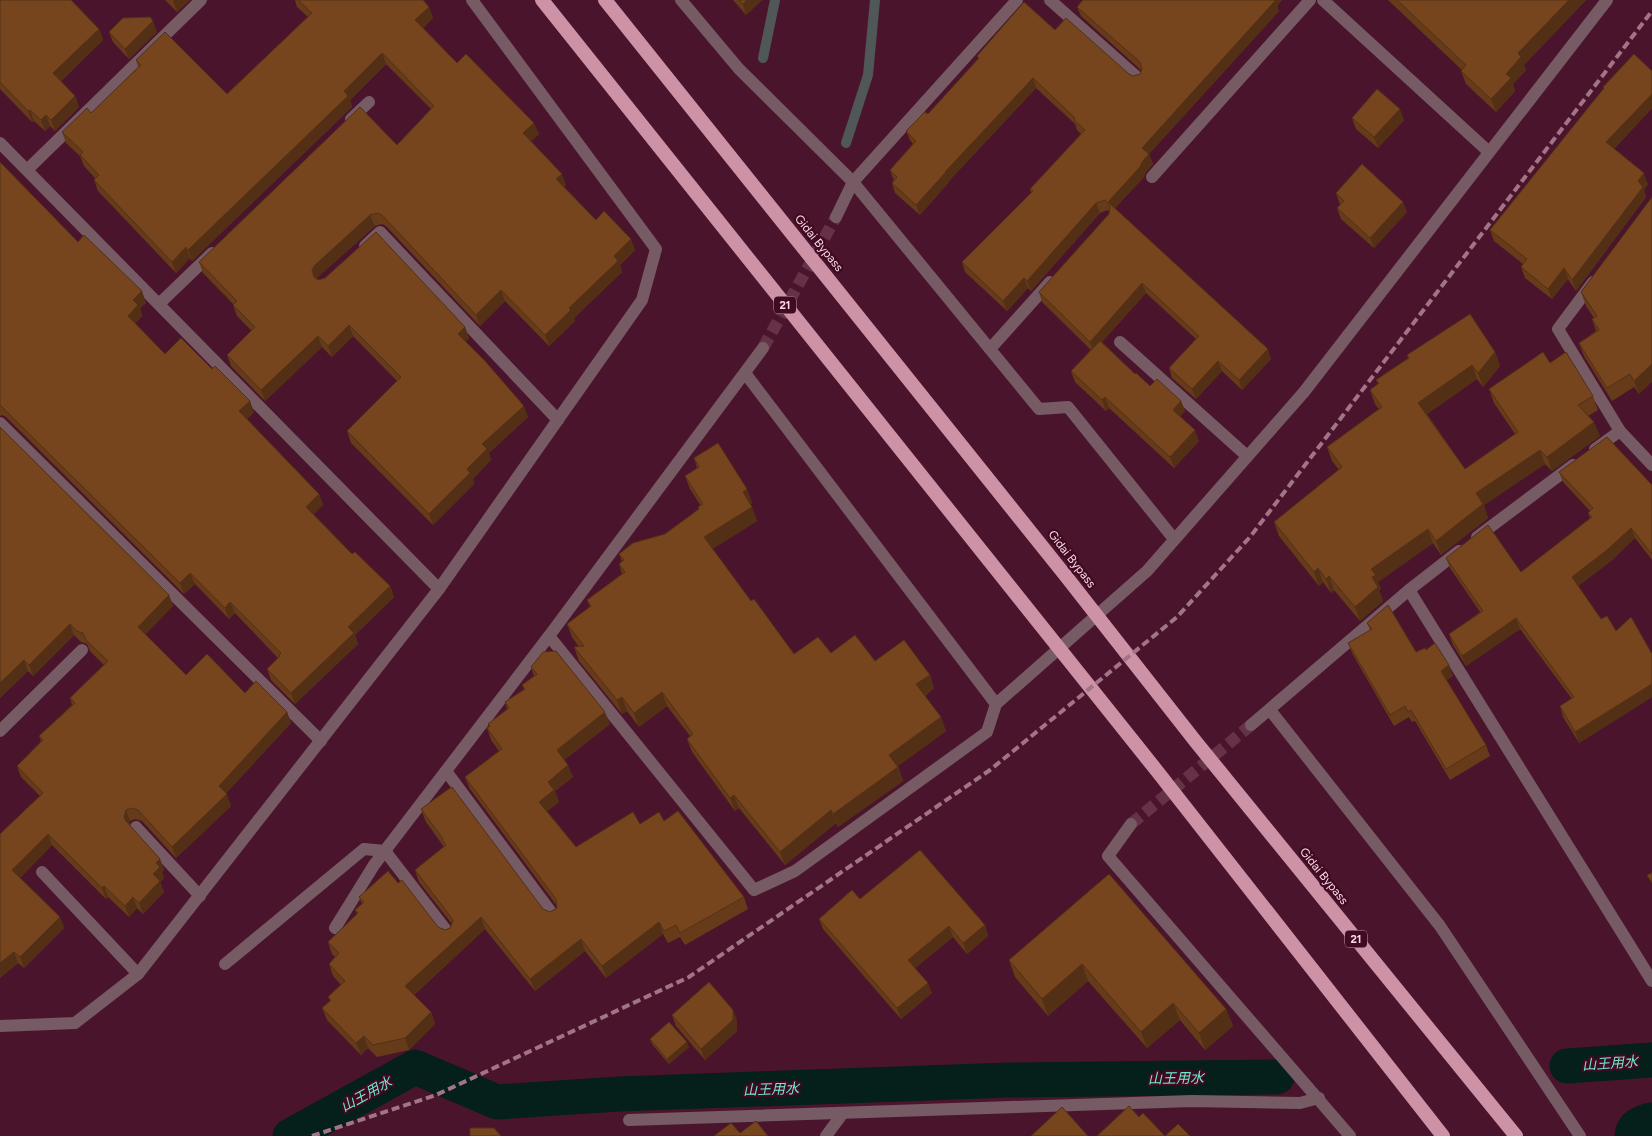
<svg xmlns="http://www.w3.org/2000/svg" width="1652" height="1136" font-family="Figtree,'Noto Sans JP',sans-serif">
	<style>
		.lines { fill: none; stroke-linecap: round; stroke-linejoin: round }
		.stream { stroke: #4f5757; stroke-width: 10 }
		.canal { stroke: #051f1a; stroke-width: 35 }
		.river { stroke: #051f1a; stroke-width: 61 }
		.minor-tunnel { stroke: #653248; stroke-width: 12; stroke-dasharray: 12 6; stroke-linecap: butt }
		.minor { stroke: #765b64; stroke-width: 12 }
		.trunk { stroke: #ce92a7; stroke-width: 14 }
		.rail { stroke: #a17586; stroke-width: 4; stroke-dasharray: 8 4; stroke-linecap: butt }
		.wall { fill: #653b1a }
		.shaded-wall { fill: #533015 }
		.building { fill: #76451e; stroke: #533015 }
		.labels { text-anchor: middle; stroke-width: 4.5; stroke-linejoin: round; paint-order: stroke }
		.shield { fill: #3f0a22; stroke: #c49baa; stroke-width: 1 }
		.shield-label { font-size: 11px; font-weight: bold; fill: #fdd9e5 }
		.street-label { font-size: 12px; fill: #fdd9e5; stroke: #3f0a22 }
		.water-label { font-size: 14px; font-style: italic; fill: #71e9ce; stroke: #3f0a22 }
	</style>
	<rect width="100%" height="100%" fill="#4a152c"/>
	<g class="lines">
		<g class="stream">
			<polyline points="763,58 775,0"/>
			<polyline points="846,143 868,75 875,0"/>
		</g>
		<g class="canal">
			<polyline points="1567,1066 1652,1060"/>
			<polyline points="290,1136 415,1067 497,1102 619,1094 1009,1080 1277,1077"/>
		</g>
		<polyline class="river" points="1645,1136 1652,1133"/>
		<g class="minor-tunnel">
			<polyline points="763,348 836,217"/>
			<polyline points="1131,824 1251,725"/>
		</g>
		<g class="minor">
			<polyline points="681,0 739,69 853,182 1039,409 1068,407 1174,539"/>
			<polyline points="1050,0 1138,78"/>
			<polyline points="1323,0 1489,152"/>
			<polyline points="351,119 369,102"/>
			<polyline points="0,143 439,589"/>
			<polyline points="27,170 201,0"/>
			<polyline points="1152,177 1310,0"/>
			<polyline points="836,217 853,182 1017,0"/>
			<polyline points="365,246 380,232 558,420"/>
			<polyline points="1593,282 1558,329 1620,431"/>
			<polyline points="159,304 212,253"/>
			<polyline points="1120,342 1247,456"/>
			<polyline points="990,349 1050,282"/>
			<polyline points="745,373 996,704 987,732 795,871 754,890 549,636 763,348"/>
			<polyline points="0,423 321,741"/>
			<polyline points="1595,449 1620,431 1652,465"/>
			<polyline points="1477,537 1573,465"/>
			<polyline points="1409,590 1652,981"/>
			<polyline points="996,704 1147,571 1304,392 1607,0"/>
			<polyline points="1270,710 1440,926 1580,1136"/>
			<polyline points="1251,725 1409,590 1459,551"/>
			<polyline points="0,731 82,650"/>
			<polyline points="446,771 554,916"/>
			<polyline points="1131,824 1108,856 1350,1136"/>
			<polyline points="136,827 200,896"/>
			<polyline points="42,872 138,974"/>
			<polyline points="335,928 374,865 549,636"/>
			<polyline points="225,964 364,849 385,851 449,934"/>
			<polyline points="0,1026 75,1023 138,974 439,589 642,300 656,249 472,0"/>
			<polyline points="629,1120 1192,1101 1300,1103 1319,1098"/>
			<polyline points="826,1136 843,1113"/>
		</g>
		<g class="trunk">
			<polyline points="542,0 1157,771 1443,1136"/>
			<polyline points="605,0 1065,575 1196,742 1516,1136"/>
		</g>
		<polyline class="rail" points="312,1136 436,1095 689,977 990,770 1177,617 1250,537 1652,11"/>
	</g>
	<g class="wall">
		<polygon points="0,0 99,29 103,40 61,81 75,96 79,107 55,131 50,126 45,131 34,121 32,122 0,89"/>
		<polygon points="165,0 190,0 177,12"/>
		<polygon points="295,0 423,0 433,18 423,28 457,63 539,134 531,141 566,185 564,187 596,220 635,250 620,265 622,272 574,318 575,321 549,346 505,301 480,326 386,226 382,224 375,226 318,277 317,279 465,327 469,338 465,341 528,417 489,453 491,460 473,479 474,484 433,525 351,443 347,431 397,381 353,336 332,357 322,347 265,401 231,366 227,355 252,331 237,316 233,305 233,304 203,273 199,262 397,145 431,109 386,64 350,100 352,107 192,261 190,258 176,273 98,191 94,180 95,178 84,166 80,156 66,143 62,132 91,113 138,67 136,60 227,94 308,17 297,7"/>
		<polygon points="733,0 762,0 746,15"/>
		<polygon points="1083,0 1282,0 1277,6 1279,11 1149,154 1153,164 1146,172 1144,177 1115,208 1271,359 1242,390 1222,371 1196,399 1172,378 1169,368 1196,339 1146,293 1102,342 1135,374 1150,386 1181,401 1185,411 1180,416 1199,441 1174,468 1109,408 1106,411 1075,382 1071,371 1091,350 1042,302 1039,292 1109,214 1109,211 1108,210 1100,213 1031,291 1028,288 1007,311 965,272 962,262 1031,193 1030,189 1081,134 1077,130 1075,124 1036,88 949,181 949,182 920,215 895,193 892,183 894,181 890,170 913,144 910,140 906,131 928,114 978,59 977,56 1055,30 1129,74 1133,76 1140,74 1142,71 1081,16 1077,7"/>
		<polygon points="1388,0 1586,0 1524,65 1526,70 1513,84 1515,91 1496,112 1466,84 1461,71 1462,70"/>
		<polygon points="109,32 157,32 129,59 113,42"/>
		<polygon points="1652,71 1652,108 1614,149 1648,184 1644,190 1646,197 1576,291 1568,279 1552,299 1525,278 1521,267 1523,264 1494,241 1490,230 1604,89 1603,87"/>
		<polygon points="1352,118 1404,120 1378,148 1356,129"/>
		<polygon points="0,162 78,242 146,303 140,308 142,316 135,324 165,354 254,412 247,419 319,494 323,505 313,514 352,554 390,586 394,597 355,635 358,644 295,704 271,680 267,669 278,658 235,613 229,619 195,584 184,594 6,417 2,415 0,416"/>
		<polygon points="1336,193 1407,212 1374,248 1341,219 1337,208 1340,205"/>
		<polygon points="1652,198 1639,394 1634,387 1612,401 1584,356 1579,343 1596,331 1592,319 1594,318 1586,306 1581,292"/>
		<polygon points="1495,352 1500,366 1483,387 1477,379 1427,414 1465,469 1515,434 1494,403 1489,389 1550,363 1593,396 1598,410 1588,416 1600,436 1552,471 1545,464 1484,505 1488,518 1441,555 1433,543 1378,582 1381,589 1379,590 1383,601 1360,621 1334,590 1331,593 1323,582 1319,586 1279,536 1274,522 1339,470 1332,461 1327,447 1379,409 1375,404 1370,390 1378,384 1376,380 1408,358 1407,355"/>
		<polygon points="0,427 169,595 173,606 145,634 186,675 245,693 287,712 291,723 226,793 231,806 176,858 142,821 135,819 130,821 129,825 160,859 164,870 162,872 164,878 160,882 164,892 143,914 137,908 129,917 108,897 106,899 52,845 20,878 60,917 64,928 24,968 18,963 0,978 0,834 40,796 21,777 17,766 41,741 39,736 72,705 70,698 104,665 90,651 87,644 81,642 74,635 33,676 28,671 0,698"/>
		<polygon points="694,458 747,489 752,503 750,504 757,521 712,549 751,601 794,654 831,653 875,661 930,675 934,688 925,696 946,731 898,766 903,781 838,827 836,823 785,865 739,808 735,811 692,752 687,739 690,736 667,706 639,727 627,711 622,714 579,661 574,647 579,647 572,637 567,624 590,607 587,600 622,574 619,564 622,561 619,554 665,534 699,509 698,507 701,506 690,489 685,476 697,468"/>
		<polygon points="1559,472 1652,485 1652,560 1635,538 1611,561 1578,586 1601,619 1616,631 1652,654 1652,697 1579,743 1563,717 1560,706 1572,699 1520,629 1466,666 1453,645 1449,634 1480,612 1450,568 1446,558 1521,572 1590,518 1588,513 1590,511 1563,482"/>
		<polygon points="1367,623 1416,652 1426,650 1453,676 1446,680 1486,745 1490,756 1450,780 1415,721 1412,722 1409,717 1394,726 1352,653 1348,643 1370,630"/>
		<polygon points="531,667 610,724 564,760 573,777 555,791 559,802 547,811 576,847 640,824 664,821 744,897 748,909 685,945 680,937 668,943 663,934 606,978 585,951 535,991 485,929 414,995 431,1012 435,1024 409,1050 377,1057 368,1048 361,1055 327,1020 322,1008 330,1001 328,997 341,985 333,976 329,964 335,957 332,954 328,942 357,914 355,910 362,904 359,897 445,930 450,928 452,924 419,882 415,870 444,847 426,822 421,809 543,909 550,912 557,908 557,906 470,789 465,777 499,751 491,740 487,728 489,727 488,724 507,709 505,702 524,690 522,685 534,676"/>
		<polygon points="1109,874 1226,1009 1233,1026 1205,1050 1180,1020 1147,1048 1088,981 1048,1016 1015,977 1009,960"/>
		<polygon points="860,899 985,925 988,936 967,954 953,937 915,968 932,993 901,1019 823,929 819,919"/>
		<polygon points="672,1015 737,1020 737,1031 705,1060 676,1026"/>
		<polygon points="650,1039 689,1047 669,1064 652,1044"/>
	</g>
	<g class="shaded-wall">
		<polygon points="174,0 190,0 177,12 173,1"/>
		<polygon points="747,0 762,0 746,15 743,4"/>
		<polygon points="1272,0 1282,0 1277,6 1279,11 1146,157 1142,148"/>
		<polygon points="1569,0 1586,0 1524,65 1526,70 1513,84 1515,91 1496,112 1491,99 1518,53"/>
		<polygon points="429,7 433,18 419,31 415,20"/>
		<polygon points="153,21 157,32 129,59 125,49"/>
		<polygon points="99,29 103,40 57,84 53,73"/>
		<polygon points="382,53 386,64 350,100 352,107 192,261 188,250"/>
		<polygon points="1033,78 1036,88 949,181 949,182 920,215 916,205 945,172"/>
		<polygon points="1652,94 1652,108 1610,153 1606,142"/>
		<polygon points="75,96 79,107 55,131 51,120"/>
		<polygon points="1400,109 1404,120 1378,148 1374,137"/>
		<polygon points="30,110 34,121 32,122 28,111"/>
		<polygon points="46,115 50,126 45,131 41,120"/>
		<polygon points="534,123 539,134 527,144 523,133"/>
		<polygon points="1149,154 1153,164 1146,172 1144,177 1112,211 1108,202"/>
		<polygon points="1644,173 1648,184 1644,190 1646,197 1576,291 1572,280 1638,181"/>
		<polygon points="562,174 566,185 561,190 556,179"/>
		<polygon points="1403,202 1407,212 1374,248 1370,238"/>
		<polygon points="1096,203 1100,213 1031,291 1027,281"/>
		<polygon points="370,215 375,226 318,277 316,281 314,277 312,270 314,266"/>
		<polygon points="631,239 635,250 620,265 622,272 574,318 575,321 549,346 545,335 614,256"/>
		<polygon points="186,247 190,258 176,273 172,262"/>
		<polygon points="1564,268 1568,279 1552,299 1548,289"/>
		<polygon points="1024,278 1028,288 1007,311 1003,301"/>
		<polygon points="1142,283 1146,293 1093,352 1090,342"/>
		<polygon points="501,290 505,301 480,326 476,315"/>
		<polygon points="142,291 146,303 140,308 142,316 132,327 128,316 133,300"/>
		<polygon points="349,325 353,336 332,357 328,346"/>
		<polygon points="465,327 469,338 462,345 458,334"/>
		<polygon points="318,336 322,347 265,401 261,390"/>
		<polygon points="1268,349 1271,359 1242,390 1239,380"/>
		<polygon points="1495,352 1500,366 1483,387 1478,373"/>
		<polygon points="1218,361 1222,371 1196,399 1192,389"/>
		<polygon points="1652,364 1652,382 1639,394 1634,381"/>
		<polygon points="1472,365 1477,379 1423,417 1418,403"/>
		<polygon points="1105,397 1109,408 1106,411 1102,400"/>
		<polygon points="250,401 254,412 243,422 239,411"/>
		<polygon points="1181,401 1185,411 1177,420 1173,410"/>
		<polygon points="524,406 528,417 489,453 491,460 473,479 474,484 433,525 429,514 467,469 482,444"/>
		<polygon points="1594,422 1600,436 1552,471 1547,457"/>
		<polygon points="1195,430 1199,441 1174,468 1170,457"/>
		<polygon points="1540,450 1545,464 1484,505 1488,518 1441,555 1436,541 1476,493"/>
		<polygon points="747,489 752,503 748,506 743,492"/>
		<polygon points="319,494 323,505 310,518 306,507"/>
		<polygon points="752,507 757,521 709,551 704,537"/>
		<polygon points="1631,528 1635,538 1611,561 1576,588 1572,577"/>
		<polygon points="1428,529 1433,543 1378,582 1381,589 1379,590 1383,601 1360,621 1355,607 1372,577 1371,569"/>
		<polygon points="1318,568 1323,582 1319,586 1314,572"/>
		<polygon points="190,573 195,584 184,594 180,583"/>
		<polygon points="1329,576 1334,590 1331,593 1326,579"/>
		<polygon points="390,586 394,597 355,635 358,644 295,704 291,693 348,627"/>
		<polygon points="169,595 173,606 142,638 138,627"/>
		<polygon points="230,602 235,613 229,619 225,608"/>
		<polygon points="1516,618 1520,629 1466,666 1462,656"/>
		<polygon points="70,624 74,635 33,676 29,665"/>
		<polygon points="24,660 28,671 0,698 0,683"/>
		<polygon points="1449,665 1453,676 1445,681 1441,671"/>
		<polygon points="930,675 934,688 921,698 916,684"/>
		<polygon points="1652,684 1652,697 1579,743 1575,732"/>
		<polygon points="662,692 667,706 639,727 634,713"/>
		<polygon points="622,697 627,711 622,714 617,700"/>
		<polygon points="287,712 291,723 223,797 219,786"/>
		<polygon points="605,712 610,724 561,762 557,750"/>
		<polygon points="941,717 946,731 894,769 889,755"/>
		<polygon points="568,765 573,777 555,791 559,802 544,814 539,802 548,782"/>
		<polygon points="898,767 903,781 838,827 833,814"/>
		<polygon points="227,794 231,806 176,858 172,847"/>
		<polygon points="734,795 739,808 735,811 730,798"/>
		<polygon points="126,810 130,821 128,828 124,817"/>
		<polygon points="831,810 836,823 785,865 780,852"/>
		<polygon points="48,834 52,845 17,881 12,870"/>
		<polygon points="160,859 164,870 162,872 164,878 160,882 164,892 143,914 139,903 153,874 156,863"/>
		<polygon points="104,886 108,897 106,899 102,888"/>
		<polygon points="133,897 137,908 129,917 125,906"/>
		<polygon points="60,917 64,928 24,968 20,957"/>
		<polygon points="481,917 485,929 410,998 405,986"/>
		<polygon points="659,922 663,934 606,978 602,966"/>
		<polygon points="985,925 988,936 967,954 963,943"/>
		<polygon points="949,926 953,937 912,970 908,960"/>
		<polygon points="581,939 585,951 535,991 530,979"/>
		<polygon points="14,952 18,963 0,978 0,963"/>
		<polygon points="1082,964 1088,981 1048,1016 1042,999"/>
		<polygon points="928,983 932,993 901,1019 897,1008"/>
		<polygon points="1173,1003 1180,1020 1147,1048 1141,1032"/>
		<polygon points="1226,1009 1233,1026 1205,1050 1199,1033"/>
		<polygon points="733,1010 737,1020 737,1031 705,1060 701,1049"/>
		<polygon points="431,1012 435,1024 409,1050 405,1038"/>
		<polygon points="364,1036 368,1048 361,1055 356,1043"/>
		<polygon points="687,1042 689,1047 669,1064 667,1059"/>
	</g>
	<g class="building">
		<polygon points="0,0 71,0 99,29 53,73 75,96 51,120 46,115 41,120 30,110 28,111 0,82"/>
		<polygon points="298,0 423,0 429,7 415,20 457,63 466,54 534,123 523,133 562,174 556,179 596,220 604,211 631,239 614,256 618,261 569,308 571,310 545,335 501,290 476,315 382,215 378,213 370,215 314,266 312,270 314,277 318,280 325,278 376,232 465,327 458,334 485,361 524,406 482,444 487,449 467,469 470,473 429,514 347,431 401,377 349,325 328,346 318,336 261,390 227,355 255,327 233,305 237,301 199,262 360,107 397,145 434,106 382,53 344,91 348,96 188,250 186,247 172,262 94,180 99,175 80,155 83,152 62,132 87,108 91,113 141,65 136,60 165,32 227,94 312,13"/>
		<polygon points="739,0 747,0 743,4"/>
		<polygon points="1083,0 1273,0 1275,1 1142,148 1149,154 1142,162 1140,167 1108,202 1268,349 1239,380 1218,361 1192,389 1169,368 1199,336 1142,283 1090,342 1039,292 1109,214 1110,206 1105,200 1096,203 1027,281 1024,278 1003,301 962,262 1033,191 1030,189 1085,130 1074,120 1075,118 1033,78 945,172 946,172 916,205 892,183 897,177 890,170 916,141 906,131 925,112 928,114 979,58 977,56 1024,2 1055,30 1066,18 1129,74 1133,76 1140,74 1142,69 1140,62 1077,7"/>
		<polygon points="1397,0 1569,0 1518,53 1521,57 1506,74 1511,78 1491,99 1461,71 1466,65"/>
		<polygon points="150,17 153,21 125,49 109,32 123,18"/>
		<polygon points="1634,54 1652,71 1652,94 1606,142 1644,173 1638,181 1643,187 1572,280 1564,268 1548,289 1521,267 1527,259 1490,230 1604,88 1603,87"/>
		<polygon points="1377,89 1400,109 1374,137 1352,118"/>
		<polygon points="0,162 78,242 84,235 112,262 142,291 133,300 138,305 128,316 165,354 181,338 212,369 215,366 250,401 239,411 319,494 306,507 352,554 355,552 390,586 348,627 354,633 291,693 267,669 280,656 279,655 281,653 230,602 225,608 190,573 180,583 0,405"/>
		<polygon points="1362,164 1403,202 1370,238 1337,208 1344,201 1336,193"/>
		<polygon points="1652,197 1652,364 1634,381 1630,374 1607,388 1579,343 1599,330 1592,319 1597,316 1581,292"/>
		<polygon points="1470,314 1495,352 1478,373 1472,365 1418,403 1465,469 1518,432 1489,389 1543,352 1550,363 1566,352 1593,396 1578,405 1594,422 1547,457 1540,450 1476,493 1483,504 1436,541 1428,529 1371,569 1376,575 1372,577 1378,587 1355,607 1329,576 1326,579 1318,568 1314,572 1274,522 1342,467 1327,447 1382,407 1370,390 1379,383 1376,380 1409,358 1407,355"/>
		<polygon points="1100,341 1135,374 1136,373 1150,386 1157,379 1181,401 1173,410 1195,430 1170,457 1105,397 1102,400 1071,371"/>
		<polygon points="0,427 169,595 138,627 186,675 207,654 245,693 256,681 287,712 219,786 227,794 172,847 138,810 131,808 126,810 124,817 126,821 160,859 156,863 160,867 153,874 160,881 139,903 133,897 125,906 104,886 102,888 48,834 12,870 60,917 20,957 14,952 0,963 0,834 43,793 17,766 43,740 39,736 75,703 70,698 108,661 86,640 83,633 77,631 70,624 29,665 24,660 0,683"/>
		<polygon points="1607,437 1652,485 1652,554 1631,528 1607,550 1572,577 1601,619 1607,616 1616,631 1631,617 1652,654 1652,684 1575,732 1560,706 1574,697 1516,618 1462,656 1449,634 1483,611 1446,558 1488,525 1521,572 1592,517 1588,513 1593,508 1559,472"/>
		<polygon points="718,443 747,489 743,492 752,507 704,537 751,601 754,599 794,654 818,637 831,653 855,635 875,661 904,640 930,675 916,684 941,717 889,755 898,767 833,814 831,810 780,852 734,795 730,798 687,739 693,734 662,692 634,713 622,697 617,700 574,647 584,646 567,624 591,606 587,600 625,572 619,564 624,560 619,554 633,543 665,534 699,509 698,507 703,504 685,476 699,467 694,458"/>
		<polygon points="1388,605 1416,652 1425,648 1426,650 1435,643 1449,665 1441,671 1486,745 1446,769 1411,710 1408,712 1405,706 1390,715 1348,643 1372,629 1367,623"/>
		<polygon points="556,651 605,712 557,750 568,765 548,782 554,790 539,802 576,847 633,812 640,824 659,812 664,821 678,811 744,897 680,933 676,925 664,931 659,922 602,966 581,939 530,979 481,917 405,986 431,1012 405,1038 373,1045 364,1036 356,1043 322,1008 331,1000 328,997 345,981 329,964 339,953 328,942 358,913 355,910 364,902 359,897 388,871 398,883 402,880 438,927 445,930 450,928 453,921 451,917 415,870 446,845 442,840 443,839 421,809 450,788 452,787 543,909 550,912 557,908 556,899 465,777 502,749 487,728 490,726 488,724 509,708 505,702 525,689 522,685 537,674 531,667 543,652"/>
		<polygon points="920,850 985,925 963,943 949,926 908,960 928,983 897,1008 819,919 852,890 860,899"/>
		<polygon points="1652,873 1652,883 1647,875"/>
		<polygon points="1109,874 1226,1009 1199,1033 1173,1003 1141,1032 1082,964 1042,999 1009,960"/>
		<polygon points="709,982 733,1010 733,1020 701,1049 672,1015"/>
		<polygon points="669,1022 687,1042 667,1059 650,1039"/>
		<polygon points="1129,1106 1139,1117 1143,1113 1165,1136 1097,1136"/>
		<polygon points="1062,1107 1088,1136 1031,1136"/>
		<polygon points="756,1121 768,1136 714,1136 731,1123 740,1133"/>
		<polygon points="1178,1124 1190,1136 1165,1136"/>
		<polygon points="470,1128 494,1128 501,1136 470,1136"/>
	</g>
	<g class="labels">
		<g class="shield">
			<rect x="774" y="296.5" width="22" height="17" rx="4"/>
			<rect x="1345" y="930.5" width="22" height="17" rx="4"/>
		</g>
		<g class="shield-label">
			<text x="785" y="309">21</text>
			<text x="1356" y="943">21</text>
		</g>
		<g class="street-label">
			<text transform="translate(819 243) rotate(51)" y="4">Gidai Bypass</text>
			<text transform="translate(1072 559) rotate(52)" y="4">Gidai Bypass</text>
			<text transform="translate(1324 876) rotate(51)" y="4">Gidai Bypass</text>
		</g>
		<g class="water-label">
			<text transform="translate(1610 1063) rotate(-4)" y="5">山王用水</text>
			<text transform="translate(1176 1078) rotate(-1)" y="5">山王用水</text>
			<text transform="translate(771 1089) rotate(-2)" y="5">山王用水</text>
			<text transform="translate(366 1094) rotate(-29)" y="5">山王用水</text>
		</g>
	</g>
</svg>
